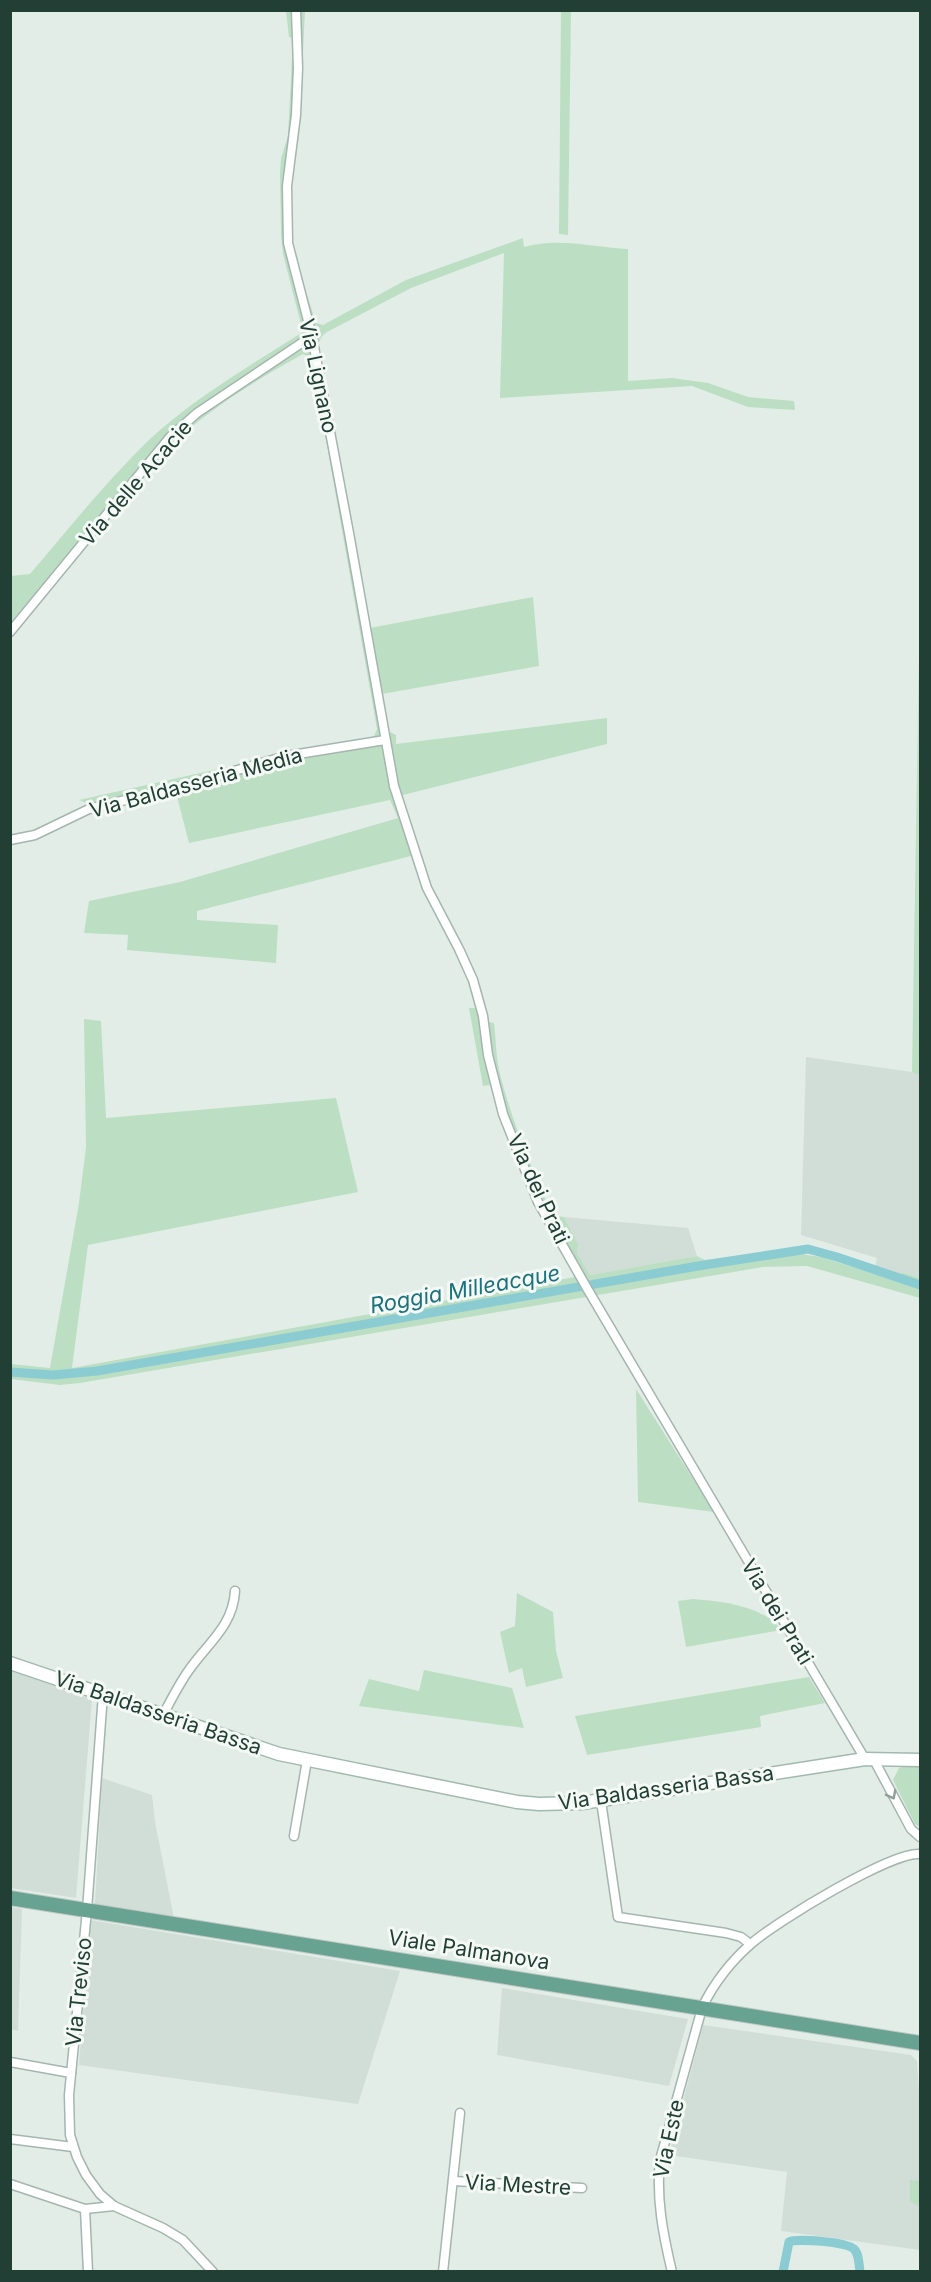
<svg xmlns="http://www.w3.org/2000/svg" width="931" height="2282" font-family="Inter,sans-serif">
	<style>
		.built { fill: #d1ddd7 }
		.green { fill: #bcdec3 }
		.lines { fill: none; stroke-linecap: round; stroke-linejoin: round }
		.canal { stroke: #8bccd3; stroke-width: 9 }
		.street-casing { stroke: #a5b5af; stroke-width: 11 }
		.secondary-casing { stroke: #a1b9af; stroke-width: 15 }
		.primary-casing { stroke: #c1c9c7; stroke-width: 16 }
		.street { stroke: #fff; stroke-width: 8 }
		.secondary { stroke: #fff; stroke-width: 12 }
		.primary { stroke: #67a390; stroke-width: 14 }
		.oneway { stroke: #909f9a }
		.labels { text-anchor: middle; stroke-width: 6; stroke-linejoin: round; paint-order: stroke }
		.street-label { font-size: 21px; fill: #223f36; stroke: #f4f9f6 }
		.water-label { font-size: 22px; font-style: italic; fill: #1b727c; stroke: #f4f9f6 }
	</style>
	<rect width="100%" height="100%" fill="#e3ede8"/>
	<g class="built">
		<polygon points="806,1057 912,1072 920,1076 920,1278 903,1272 902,1275 875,1267 877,1258 801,1235"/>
		<polygon points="564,1217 688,1228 697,1256 590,1275 577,1253 578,1244"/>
		<polygon points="11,1671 92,1699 76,1898 11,1888"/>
		<polygon points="102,1778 152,1795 155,1822 174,1918 95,1904"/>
		<polygon points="10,1907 22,1909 18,2031 11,2029"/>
		<polygon points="90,1920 400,1971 358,2104 79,2065"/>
		<polygon points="502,1988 688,2019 669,2086 497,2055"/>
		<polygon points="703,2025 911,2055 917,2061 920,2107 920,2250 781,2231 787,2172 669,2155"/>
	</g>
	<g class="green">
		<path d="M286,11H305L299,133L291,185V231L296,261L316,323L323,325L406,280L523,238L524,247C559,237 592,247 628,249V381L672,378L708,383L748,397L794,401L795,410L748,407L692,386L500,398L504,253L411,288L327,332C320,337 319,341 318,349L370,628L533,597L539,666L382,694L388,731L396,735V744L607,718V744L399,796C410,828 419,866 434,896C456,941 478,972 488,1022L494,1023C496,1039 496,1055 499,1070C511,1120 532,1168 552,1215L564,1217L578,1244L577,1253L590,1275L697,1256L705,1260L801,1247V1254L821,1257L899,1282L902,1272L920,1278V1298L807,1266L763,1267L80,1383L60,1385L11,1379V1364L50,1368L79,1203L86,1147L84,1019L101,1021L106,1118L336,1098L358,1192L88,1245L72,1368L575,1277L530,1195L514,1156L490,1085L483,1086L469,1008H477C471,989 465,970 457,952C441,919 421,890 411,856L197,911V920L278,925L276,963L127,950L128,935L84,933L89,901L180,882L398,818L390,800L189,843L175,789L97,808L79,800L308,749L369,739L374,736L377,729L321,411L316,406L307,356L303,354C256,380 210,409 170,445L164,439L11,622V576L30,574C64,534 97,493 133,456C181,405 245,369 303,332L283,254L281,235L280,174L281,158L288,136L293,38L289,37Z"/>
		<polygon points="561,11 571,11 568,235 559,234"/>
		<polygon points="920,593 920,1076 912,1072"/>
		<polygon points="636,1389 714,1512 638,1502"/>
		<polygon points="517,1593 553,1612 556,1651 563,1678 526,1687 522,1668 509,1673 500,1632 515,1626"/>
		<path d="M693,1599C720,1601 765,1606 781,1630L686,1647L678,1601Z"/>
		<polygon points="424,1670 512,1688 524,1728 359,1706 369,1679 419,1691"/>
		<polygon points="809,1677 825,1703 760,1716 761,1727 587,1755 575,1716"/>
		<polygon points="907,1766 920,1767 920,1827 915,1824 893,1780 899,1768"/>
		<polygon points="910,2180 920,2181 920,2207 910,2201"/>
	</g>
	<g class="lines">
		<g class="canal">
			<polyline points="10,1372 53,1375 97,1371 698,1266 808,1249 837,1257 920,1285"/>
			<path d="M783,2272L789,2242C796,2238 848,2242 854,2249C859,2254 859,2264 860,2272"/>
		</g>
		<g class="street-casing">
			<g id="street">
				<polyline points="296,10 298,68 296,115 287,186 288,243 312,336 349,533 394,786 427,888 459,949 473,980 483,1016 488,1055 503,1114 538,1202 588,1290 865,1759"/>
				<polyline points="10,632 171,436 197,413 312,336"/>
				<polyline points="10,840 35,835 89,809 186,785 286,756 385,740"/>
				<polyline points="103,1694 87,1910 69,2095 70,2135 77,2157 86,2175 100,2194 114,2206 163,2228 183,2240 213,2272"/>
				<path d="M163,1715C171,1700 179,1684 189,1670C208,1643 233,1626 235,1591"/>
				<polyline points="874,1760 911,1829 920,1837"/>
				<polyline points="601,1801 618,1917 726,1933 741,1937 750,1944"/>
				<polyline points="294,1836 307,1760"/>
				<polyline points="10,2062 71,2073"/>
				<polyline points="10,2139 73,2147"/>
				<polyline points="453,2181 582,2188"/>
				<polyline points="10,2184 85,2209 114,2206"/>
				<polyline points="85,2209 88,2272"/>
				<polyline points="443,2272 460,2113"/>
				<path d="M672,2272C663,2234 656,2199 660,2160L702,2008C713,1984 732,1960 752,1943C776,1922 892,1851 920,1854"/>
			</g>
		</g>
		<g class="secondary-casing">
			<polyline id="secondary" points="10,1663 279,1754 517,1802 539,1804 582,1803 865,1759 920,1760"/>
		</g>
		<g class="primary-casing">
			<polyline id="primary" points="10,1898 920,2043"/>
		</g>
		<use href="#street" class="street"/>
		<use href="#secondary" class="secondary"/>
		<use href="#primary" class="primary"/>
	</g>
	<defs><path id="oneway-chevron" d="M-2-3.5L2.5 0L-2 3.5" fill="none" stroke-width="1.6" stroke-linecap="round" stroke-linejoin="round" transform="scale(1.5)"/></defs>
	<use class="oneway" href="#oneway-chevron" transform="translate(892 1795) rotate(62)"/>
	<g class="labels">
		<g class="street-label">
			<text transform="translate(318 376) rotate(78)" y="7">Via Lignano</text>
			<text transform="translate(136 483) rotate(-49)" y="7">Via delle Acacie</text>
			<text transform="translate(196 783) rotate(-15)" y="7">Via Baldasseria Media</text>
			<text transform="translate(538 1189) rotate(65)" y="7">Via dei Prati</text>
			<text transform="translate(777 1612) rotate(59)" y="7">Via dei Prati</text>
			<text transform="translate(158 1713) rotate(19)" y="7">Via Baldasseria Bassa</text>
			<text transform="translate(666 1788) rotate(-8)" y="7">Via Baldasseria Bassa</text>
			<text transform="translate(469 1950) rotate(9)" y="7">Viale Palmanova</text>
			<text transform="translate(79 1992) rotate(-84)" y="7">Via Treviso</text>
			<text transform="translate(669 2139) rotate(-78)" y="7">Via Este</text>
			<text transform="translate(518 2185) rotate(3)" y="7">Via Mestre</text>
		</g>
		<g class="water-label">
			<text transform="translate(465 1289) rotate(-10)" y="8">Roggia Milleacque</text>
		</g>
	</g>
	<rect width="931" height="2282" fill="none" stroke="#223f36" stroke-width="24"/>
</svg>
